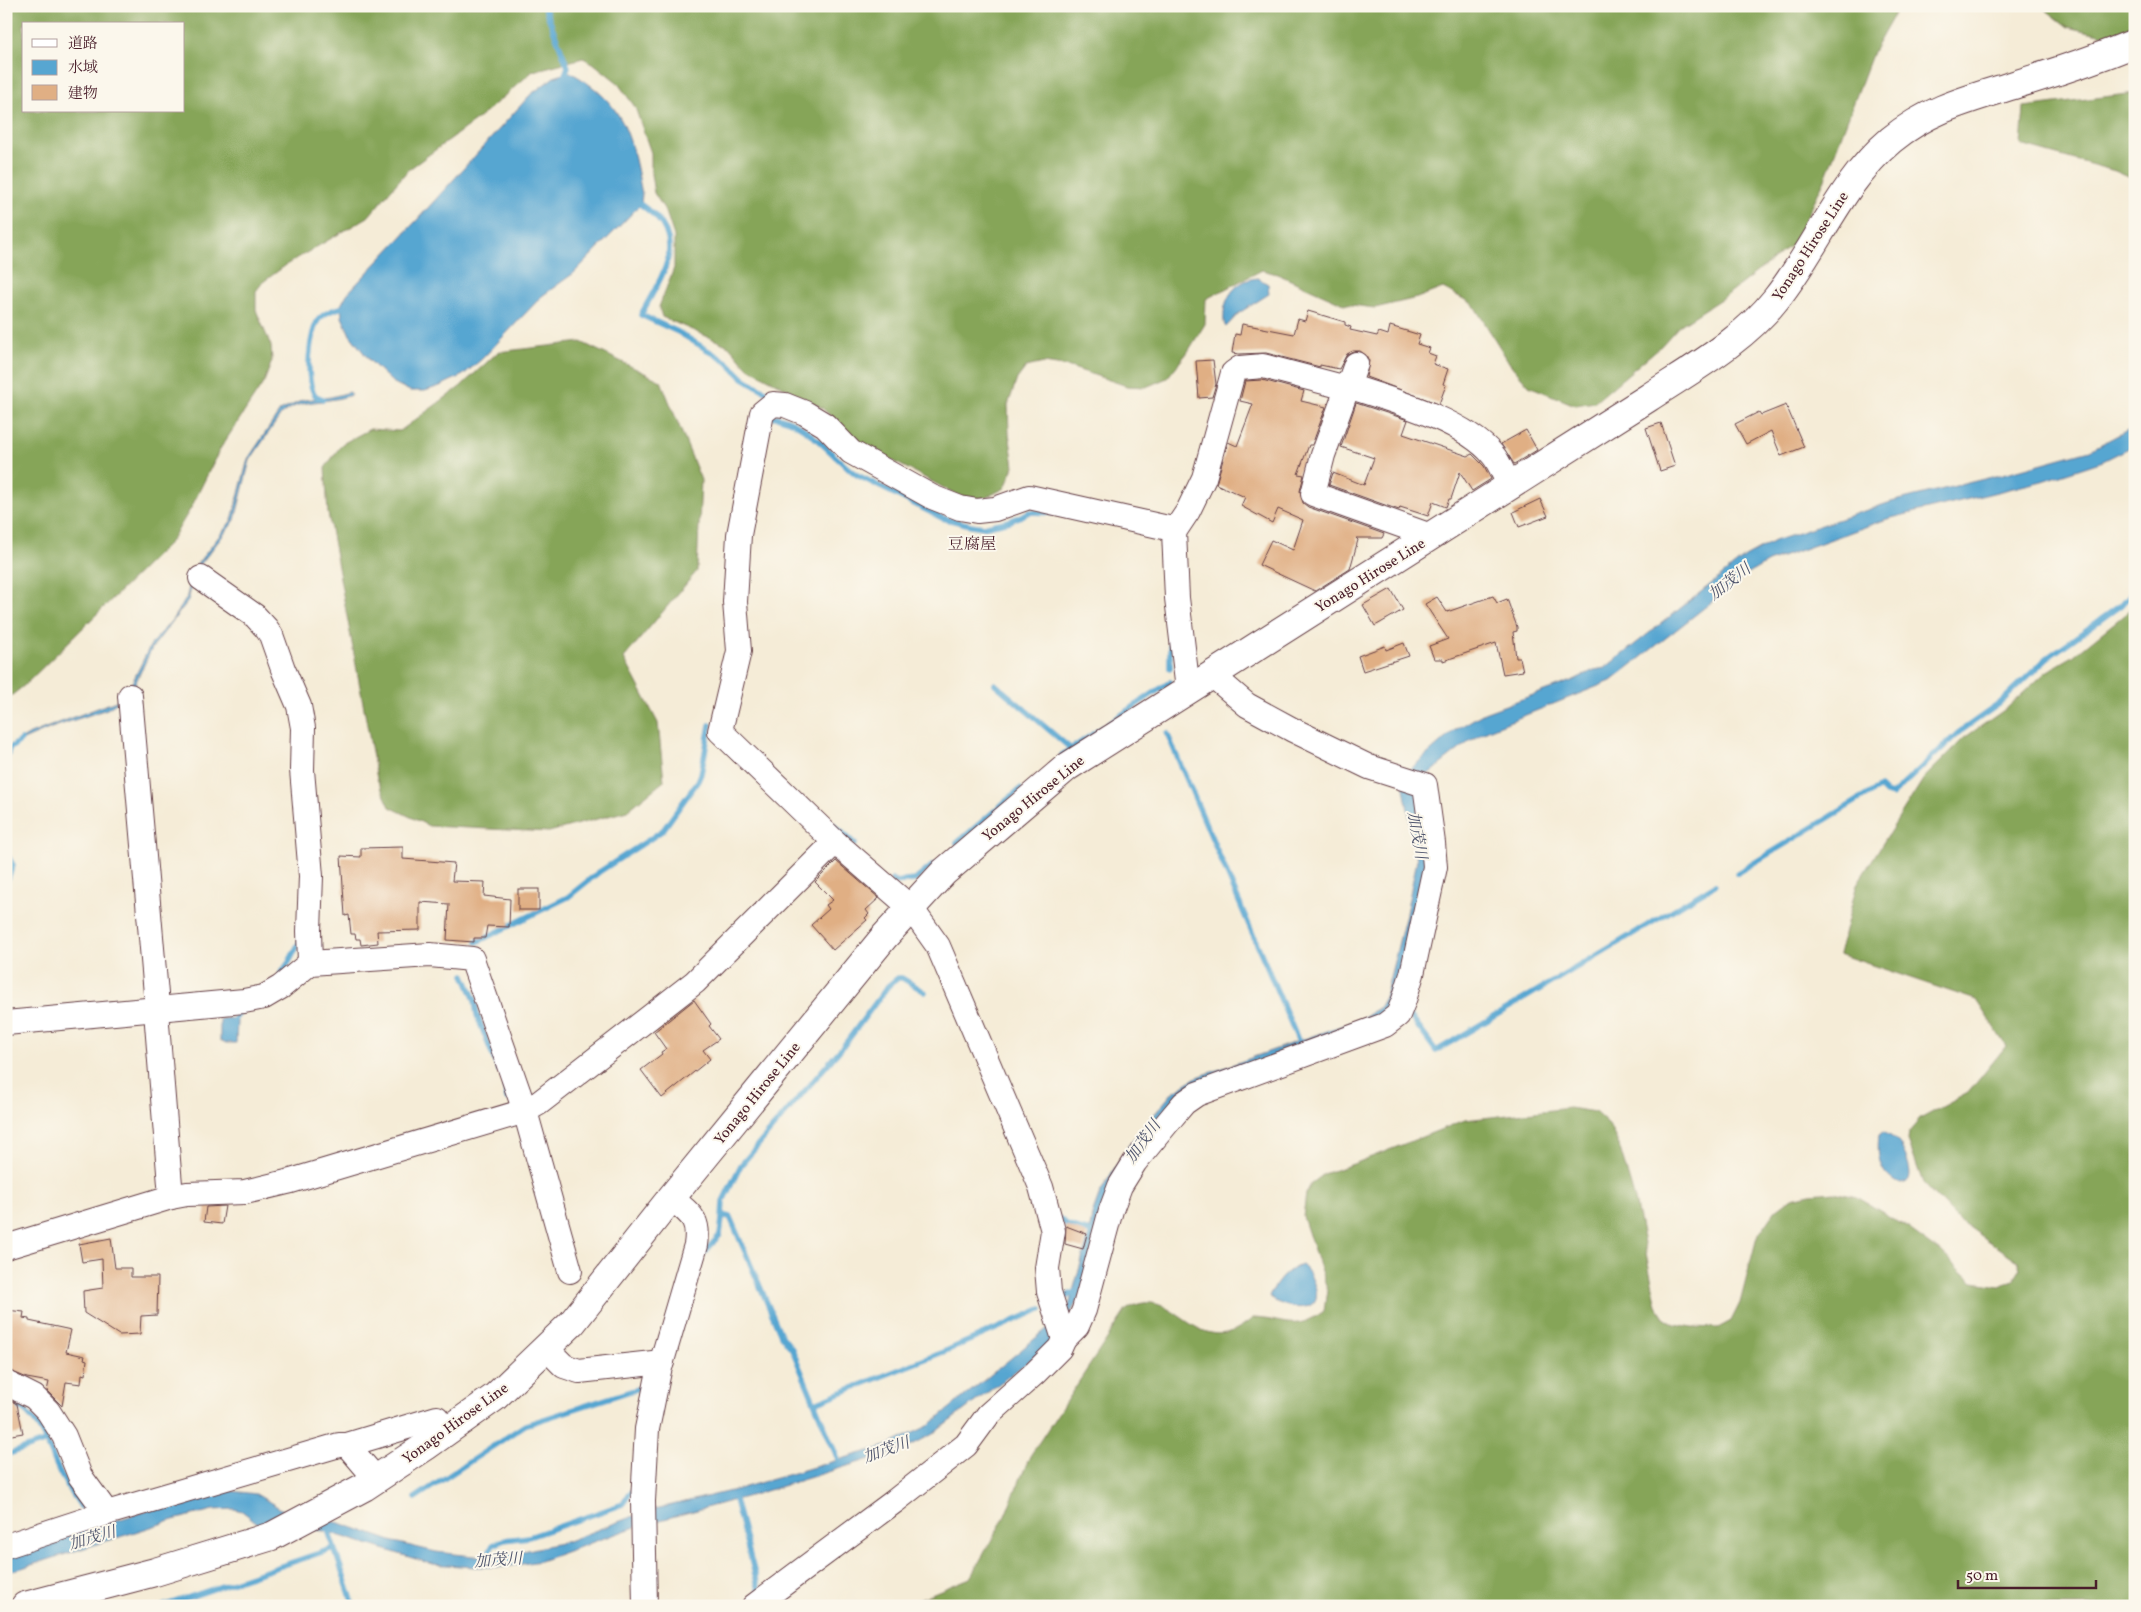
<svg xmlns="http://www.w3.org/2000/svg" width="2141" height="1612" font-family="Vollkorn,'Noto Serif JP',serif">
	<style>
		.forest { fill: #86a559; stroke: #686242; fill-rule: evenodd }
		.water { fill: #57a6d1; stroke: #50627e }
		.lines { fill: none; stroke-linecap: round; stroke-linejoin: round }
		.stream { stroke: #57a6d1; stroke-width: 5.5 }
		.building { fill: #e0af84 }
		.minor-casing { stroke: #643e45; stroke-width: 26 }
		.major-casing { stroke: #643e45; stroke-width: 30 }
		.minor { stroke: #fff; stroke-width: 24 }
		.major { stroke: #fff; stroke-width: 28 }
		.labels { text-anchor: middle; stroke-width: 4; stroke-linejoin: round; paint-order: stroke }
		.street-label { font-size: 15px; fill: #4a1f2b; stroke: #fbf7ec }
		.neighbourhood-label { font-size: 16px; fill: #4a1f2b; stroke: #fbf7ec }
		.water-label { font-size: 16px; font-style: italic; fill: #4f556d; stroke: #fbf7ec }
	</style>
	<rect width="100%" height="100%" fill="#fbf7ec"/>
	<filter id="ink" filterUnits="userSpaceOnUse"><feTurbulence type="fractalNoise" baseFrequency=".02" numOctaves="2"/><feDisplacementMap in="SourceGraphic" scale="10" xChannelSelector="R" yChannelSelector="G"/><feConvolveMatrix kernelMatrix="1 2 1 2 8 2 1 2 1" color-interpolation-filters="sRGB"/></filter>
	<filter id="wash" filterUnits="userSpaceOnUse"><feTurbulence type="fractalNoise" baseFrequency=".0096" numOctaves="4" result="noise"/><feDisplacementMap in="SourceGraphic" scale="20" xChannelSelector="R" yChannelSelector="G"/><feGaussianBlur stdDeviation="1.12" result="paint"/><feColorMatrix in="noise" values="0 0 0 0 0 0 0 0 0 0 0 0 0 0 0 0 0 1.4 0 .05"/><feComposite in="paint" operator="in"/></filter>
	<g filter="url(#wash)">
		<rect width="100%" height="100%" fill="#f5ecd7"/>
		<g class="forest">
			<path d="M6,6H1899L1873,52L1825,179L1794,243L1727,295L1679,326L1661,346L1595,402L1575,405L1529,386L1510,364L1473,304L1443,288L1417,298L1375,308L1344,304L1277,274L1262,270L1206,299L1205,324L1187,353L1167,378L1146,387L1127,386L1070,367L1044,363L1026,367L1017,379L1008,405L1009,433L1014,466L1005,488L985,498L965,499L861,444L822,408L747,367L729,346L662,317L659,307L674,268V236L666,212L654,193L651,174V153L635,107L617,82L593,63L583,58L533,71L479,118L408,170L368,217L289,263L263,282L256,291V310L271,346L272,361L264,382L220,449L191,508L171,541L26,684L6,700ZM24,24H184V111H24Z"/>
			<polygon points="2041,6 2135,6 2135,24 2108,36 2068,27"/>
			<polygon points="2135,93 2135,180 2115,171 2021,145 2024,107"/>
			<polygon points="581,342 661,381 701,480 697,571 624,658 658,723 664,781 627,811 549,832 429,826 390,807 377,779 328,513 325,468 342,444 370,429 400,431 460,387 498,352"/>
			<path d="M2135,606V1606H902L970,1578L1004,1518L1030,1456L1126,1310C1167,1283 1187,1341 1226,1333C1236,1331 1245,1324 1253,1318C1285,1319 1294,1333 1324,1311L1327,1289L1303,1217L1306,1194L1311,1184L1324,1174L1356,1163L1465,1120L1569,1108L1595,1112L1609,1125L1619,1145L1635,1200L1657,1306L1664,1317L1675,1324L1693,1327L1718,1328L1731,1321L1740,1303L1757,1237L1776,1210L1792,1198L1810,1194L1834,1192L1857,1197L1908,1228L1941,1252L1973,1282L2001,1286L2013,1280L2020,1269L2018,1261L1957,1219L1923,1183L1908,1141L1909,1132L1920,1119L1968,1093L2006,1046L1976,1000L1839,954L1857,884L1924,778L1964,738L2007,708L2046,672L2073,656Z"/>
		</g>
		<g class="water">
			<path d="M570,72C625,103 631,135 642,194L641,204L574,273L542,296L482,359L463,375L440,386L425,391H410L392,382L370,361L350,335L342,317L341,305L347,294L417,220L530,95L554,77Z"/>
			<path d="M1258,278L1268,284L1269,294L1239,313L1226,327C1223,323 1224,318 1224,312C1226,294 1239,279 1258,278Z"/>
			<path d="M350,392L352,395C345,397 337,399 329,400C311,403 293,402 280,416L250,460L235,520L199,566L197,564L232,520L248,459L280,411L303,400L331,397Z"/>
			<polygon points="2135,426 2135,445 2103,461 2042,481 1887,519 1768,562 1746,575 1611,681 1488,730 1470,741 1423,778 1431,845 1393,1013 1194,1094 1156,1133 1088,1282 1055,1341 933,1434 906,1448 753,1495 638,1526 540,1561 505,1567 475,1567 432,1564 324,1531 260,1525 242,1511 234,1509 213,1510 173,1520 6,1573 6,1555 216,1489 256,1494 288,1513 340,1523 394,1542 436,1552 473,1556 505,1555 565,1542 647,1511 735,1490 886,1446 928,1426 1054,1323 1069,1305 1089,1235 1092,1215 1100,1193 1111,1174 1128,1146 1173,1092 1195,1078 1360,1019 1379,1008 1385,997 1405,918 1417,860 1403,783 1406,773 1455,730 1484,713 1574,680 1594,670 1605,668 1745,557 1774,541 1891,502 1996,476 2090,450"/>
			<polygon points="190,584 192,584 188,601 152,648 134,686 121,700 107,709 51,728 12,745 30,734 116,701 132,683 150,646 172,620 186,599"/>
			<polygon points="229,1018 237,1021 236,1043 226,1043 220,1040 220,1019"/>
			<path d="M1883,1132C1889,1135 1895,1138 1899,1143C1904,1151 1917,1178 1905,1183C1901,1185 1897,1183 1894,1181C1878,1171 1877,1152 1879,1135Z"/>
			<path d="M1302,1265C1308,1270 1310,1274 1313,1281C1329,1316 1286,1311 1269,1297C1276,1283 1286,1269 1302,1265Z"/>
		</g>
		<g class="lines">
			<g class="stream">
				<polyline points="544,6 568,67 563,79"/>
				<path d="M635,200C642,206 650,211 656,217C686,248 657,283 641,315L678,332L727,362L743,378L775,397"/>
				<path d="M323,399C323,399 316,396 316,396C304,384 309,328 320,318C328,310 338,309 348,306"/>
				<path d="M769,416C808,419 828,455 857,475L942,518L971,525L983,527L1010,521L1030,512L1052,513"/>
				<polyline points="1170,668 1170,632"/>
				<polyline points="995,684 1070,748"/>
				<polyline points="1167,733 1301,1047"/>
				<polyline points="1062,755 1170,682"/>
				<polyline points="6,763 9,749 21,740"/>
				<polyline points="834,825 855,844"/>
				<polyline points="957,843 1020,789"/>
				<polyline points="6,853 13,865 6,883"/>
				<polyline points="1737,873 1880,787 1886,793 1892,795 1958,733 1999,704 2047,658 2121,605 2135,589"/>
				<polyline points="892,880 894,882 915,880 933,865"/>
				<polyline points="477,942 568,897 599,872 650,839 663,830 698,781 701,774 710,725"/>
				<polyline points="281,973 289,962 299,943"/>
				<polyline points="464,975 475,1000 477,1015 498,1069"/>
				<polyline points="1411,1017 1436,1051 1715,885"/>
				<polyline points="231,1024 243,1008"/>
				<polyline points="505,1087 507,1099"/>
				<polyline points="1060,1219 1068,1226 1093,1233"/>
				<polyline points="704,1253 720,1235 722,1219"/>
				<polyline points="1058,1301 1078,1290"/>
				<path d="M12,1402C41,1419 46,1442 59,1471C65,1484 74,1495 81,1507"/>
				<polyline points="815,1403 948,1350 1041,1309"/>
				<polyline points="6,1455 47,1441"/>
				<polyline points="840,1464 792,1349 781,1335 730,1217 726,1216 722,1219 723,1201 741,1165 845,1044 888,986 898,978 902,978 925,992"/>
				<polyline points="734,1496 760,1593"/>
				<polyline points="415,1498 525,1425 643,1387 643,1396"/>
				<polyline points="327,1527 354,1606"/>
				<polyline points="484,1561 493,1545 504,1540 529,1537 623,1504 630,1493 635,1490 636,1487"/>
				<polyline points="163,1606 334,1548"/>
			</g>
		</g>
		<g id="blocks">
			<g class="building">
				<polygon points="1308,311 1345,322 1345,325 1351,327 1350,330 1377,336 1379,332 1388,335 1390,326 1420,335 1417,344 1430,348 1428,353 1436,356 1433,364 1448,369 1443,384 1446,385 1439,404 1366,377 1369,361 1366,355 1360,351 1353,351 1347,354 1339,369 1320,365 1320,367 1266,353 1239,354 1232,353 1235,334 1240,335 1242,324 1294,334 1298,319 1305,321"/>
				<polygon points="1213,360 1216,384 1212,397 1199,398 1196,361"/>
				<polygon points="1262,380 1304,391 1301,401 1326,407 1312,445 1309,445 1298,474 1304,475 1300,491 1303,503 1308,507 1384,534 1382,538 1356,538 1358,540 1350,569 1315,591 1259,565 1271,540 1293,550 1303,520 1278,509 1272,523 1241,506 1245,497 1216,484 1228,442 1237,446 1253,404 1240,401 1245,381"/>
				<polygon points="1356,403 1408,420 1403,434 1468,456 1472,454 1484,466 1491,479 1472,491 1460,472 1451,499 1449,499 1446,507 1433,502 1428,516 1400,507 1399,510 1329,485 1333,473 1364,485 1374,458 1341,447"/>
				<polygon points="1786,405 1804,447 1781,456 1771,431 1746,444 1735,424 1759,412 1761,415"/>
				<polygon points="1661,423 1675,466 1660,471 1646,428"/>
				<polygon points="1526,430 1537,450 1514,464 1501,444"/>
				<polygon points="1540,499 1548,516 1519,527 1513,512"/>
				<polygon points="1391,589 1403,610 1375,626 1363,605"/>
				<polygon points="1493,596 1497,603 1507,599 1517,627 1517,631 1513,632 1516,658 1520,658 1523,671 1503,674 1496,643 1443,661 1443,659 1434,659 1429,646 1448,639 1425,604 1437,597 1447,612"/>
				<polygon points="1404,643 1409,656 1363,671 1358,656 1385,646 1386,650"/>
				<polygon points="403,847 403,859 454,863 452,881 485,882 484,896 510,899 509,927 487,926 485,938 474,938 474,942 447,940 449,904 420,902 420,930 377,931 378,943 361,945 360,939 356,939 355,934 351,934 349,915 345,916 341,856 361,857 361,848"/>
				<polygon points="836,861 879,898 866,910 869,914 865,918 867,920 833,950 811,925 829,909 826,905 833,900 815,882"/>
				<rect x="518" y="889" width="21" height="21"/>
				<polygon points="694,1000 711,1024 709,1026 719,1039 703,1050 710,1059 662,1098 641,1070 662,1054 661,1052 666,1049 654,1032"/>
				<polygon points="225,1206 222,1224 204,1222 206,1207"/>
				<polygon points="1066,1226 1087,1234 1083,1249 1065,1244"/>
				<polygon points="111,1238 115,1268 131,1268 131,1277 158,1277 157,1315 141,1316 140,1334 119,1335 84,1313 83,1291 103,1288 102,1259 82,1262 79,1244"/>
				<polygon points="6,1310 24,1312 23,1318 29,1319 29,1321 71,1330 66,1352 85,1356 84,1359 87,1360 85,1375 82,1374 81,1384 66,1382 62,1406 47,1391 49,1382 27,1378 6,1369"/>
				<polygon points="6,1398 17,1404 23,1433 6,1436"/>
			</g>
		</g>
	</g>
	<g filter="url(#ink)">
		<use href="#blocks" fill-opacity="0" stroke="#643e45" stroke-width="1"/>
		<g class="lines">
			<g class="minor-casing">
				<g id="minor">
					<polyline points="1356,364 1323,455 1313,494 1431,536"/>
					<path d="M1348,386C1391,400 1464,420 1493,455C1500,463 1504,476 1510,486"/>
					<polyline points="1174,532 1188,511 1204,478 1233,373 1240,368 1263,366 1347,388"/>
					<polyline points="201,578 255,616 266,628 271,635 283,669 299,706 303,728 302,770 311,876 309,931 310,963"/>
					<polyline points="130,696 156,994 157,1024 171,1197"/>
					<polyline points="6,1023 244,1001 264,997 281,987 310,963 430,955 472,959 525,1111 570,1271"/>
					<polyline points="6,1247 171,1197 187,1194 245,1192 291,1181 525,1111 539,1103 695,982 835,842"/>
					<polyline points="1064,1339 1049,1292 1047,1268 1053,1231 1041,1187 938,946 911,908 835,842 720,731 739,651 735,602 739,535 762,413 773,404 785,405 805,413 825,425 851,452 932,497 960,508 977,511 995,509 1029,497 1168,528 1174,532 1177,598 1188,690"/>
					<polyline points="546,1348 564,1366 579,1371 662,1362"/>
					<polyline points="6,1383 34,1397 48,1411 64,1436 80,1476 107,1513"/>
					<polyline points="347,1445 437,1418"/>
					<polyline points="6,1546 107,1513 339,1445 347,1445 376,1479"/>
					<path d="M645,1606L643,1501L647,1429L659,1371L696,1245C700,1218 690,1214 671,1198"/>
					<polyline points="754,1606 895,1501 966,1445 988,1415 1035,1373 1060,1348 1064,1339 1077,1326 1084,1310 1111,1210 1120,1186 1135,1162 1173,1116 1184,1103 1197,1094 1385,1025 1398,1015 1404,1000 1412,974 1435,867 1433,843 1425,785 1369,767 1293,730 1247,705 1212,675"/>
				</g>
			</g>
			<g class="major-casing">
				<path id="major" d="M25,1606L155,1572L272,1536L364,1487L426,1446L495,1397L572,1323L671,1198L885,936L944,872L1067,767L1648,398C1692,369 1743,341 1776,299C1817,248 1840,183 1891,140C1930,108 1970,99 2017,84C2057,72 2096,59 2135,43"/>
			</g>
			<use href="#minor" class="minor"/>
			<use href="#major" class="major"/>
		</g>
	</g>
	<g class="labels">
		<g class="street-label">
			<text transform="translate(1810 246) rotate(-57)" y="5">Yonago Hirose Line</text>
			<text transform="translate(1370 575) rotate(-32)" y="5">Yonago Hirose Line</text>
			<text transform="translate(1033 798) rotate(-39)" y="5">Yonago Hirose Line</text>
			<text transform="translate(757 1093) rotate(-51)" y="5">Yonago Hirose Line</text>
			<text transform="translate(455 1423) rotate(-36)" y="5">Yonago Hirose Line</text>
		</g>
		<g class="neighbourhood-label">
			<text x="972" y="549">豆腐屋</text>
		</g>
		<g class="water-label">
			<text transform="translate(1729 581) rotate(-38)" y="6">加茂川</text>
			<text transform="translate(1418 835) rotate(80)" y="6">加茂川</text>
			<text transform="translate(1142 1141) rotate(-54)" y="6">加茂川</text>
			<text transform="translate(886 1449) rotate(-20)" y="6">加茂川</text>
			<text transform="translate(92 1537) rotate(-16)" y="6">加茂川</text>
			<text transform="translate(498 1559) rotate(-4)" y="6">加茂川</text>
		</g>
	</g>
	<rect width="2141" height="1612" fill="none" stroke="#fbf7ec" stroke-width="25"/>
	<rect x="22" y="22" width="162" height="90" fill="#fbf7ec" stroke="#b4a19f"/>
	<rect x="32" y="39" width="25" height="8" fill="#ffffff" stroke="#b4a19f"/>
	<text x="68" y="48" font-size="15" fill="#4a1f2b">道路</text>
	<rect x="32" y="60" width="25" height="15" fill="#57a6d1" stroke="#b4a19f"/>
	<text x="68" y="72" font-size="15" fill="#4a1f2b">水域</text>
	<rect x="32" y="85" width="25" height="15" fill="#e0af84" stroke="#b4a19f"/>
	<text x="68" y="98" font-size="15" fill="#4a1f2b">建物</text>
	<path d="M1958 1580v8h138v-8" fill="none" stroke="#4a1f2b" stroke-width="2.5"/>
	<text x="1966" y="1580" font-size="15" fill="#4a1f2b" stroke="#fbf7ec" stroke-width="4" paint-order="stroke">50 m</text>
</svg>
